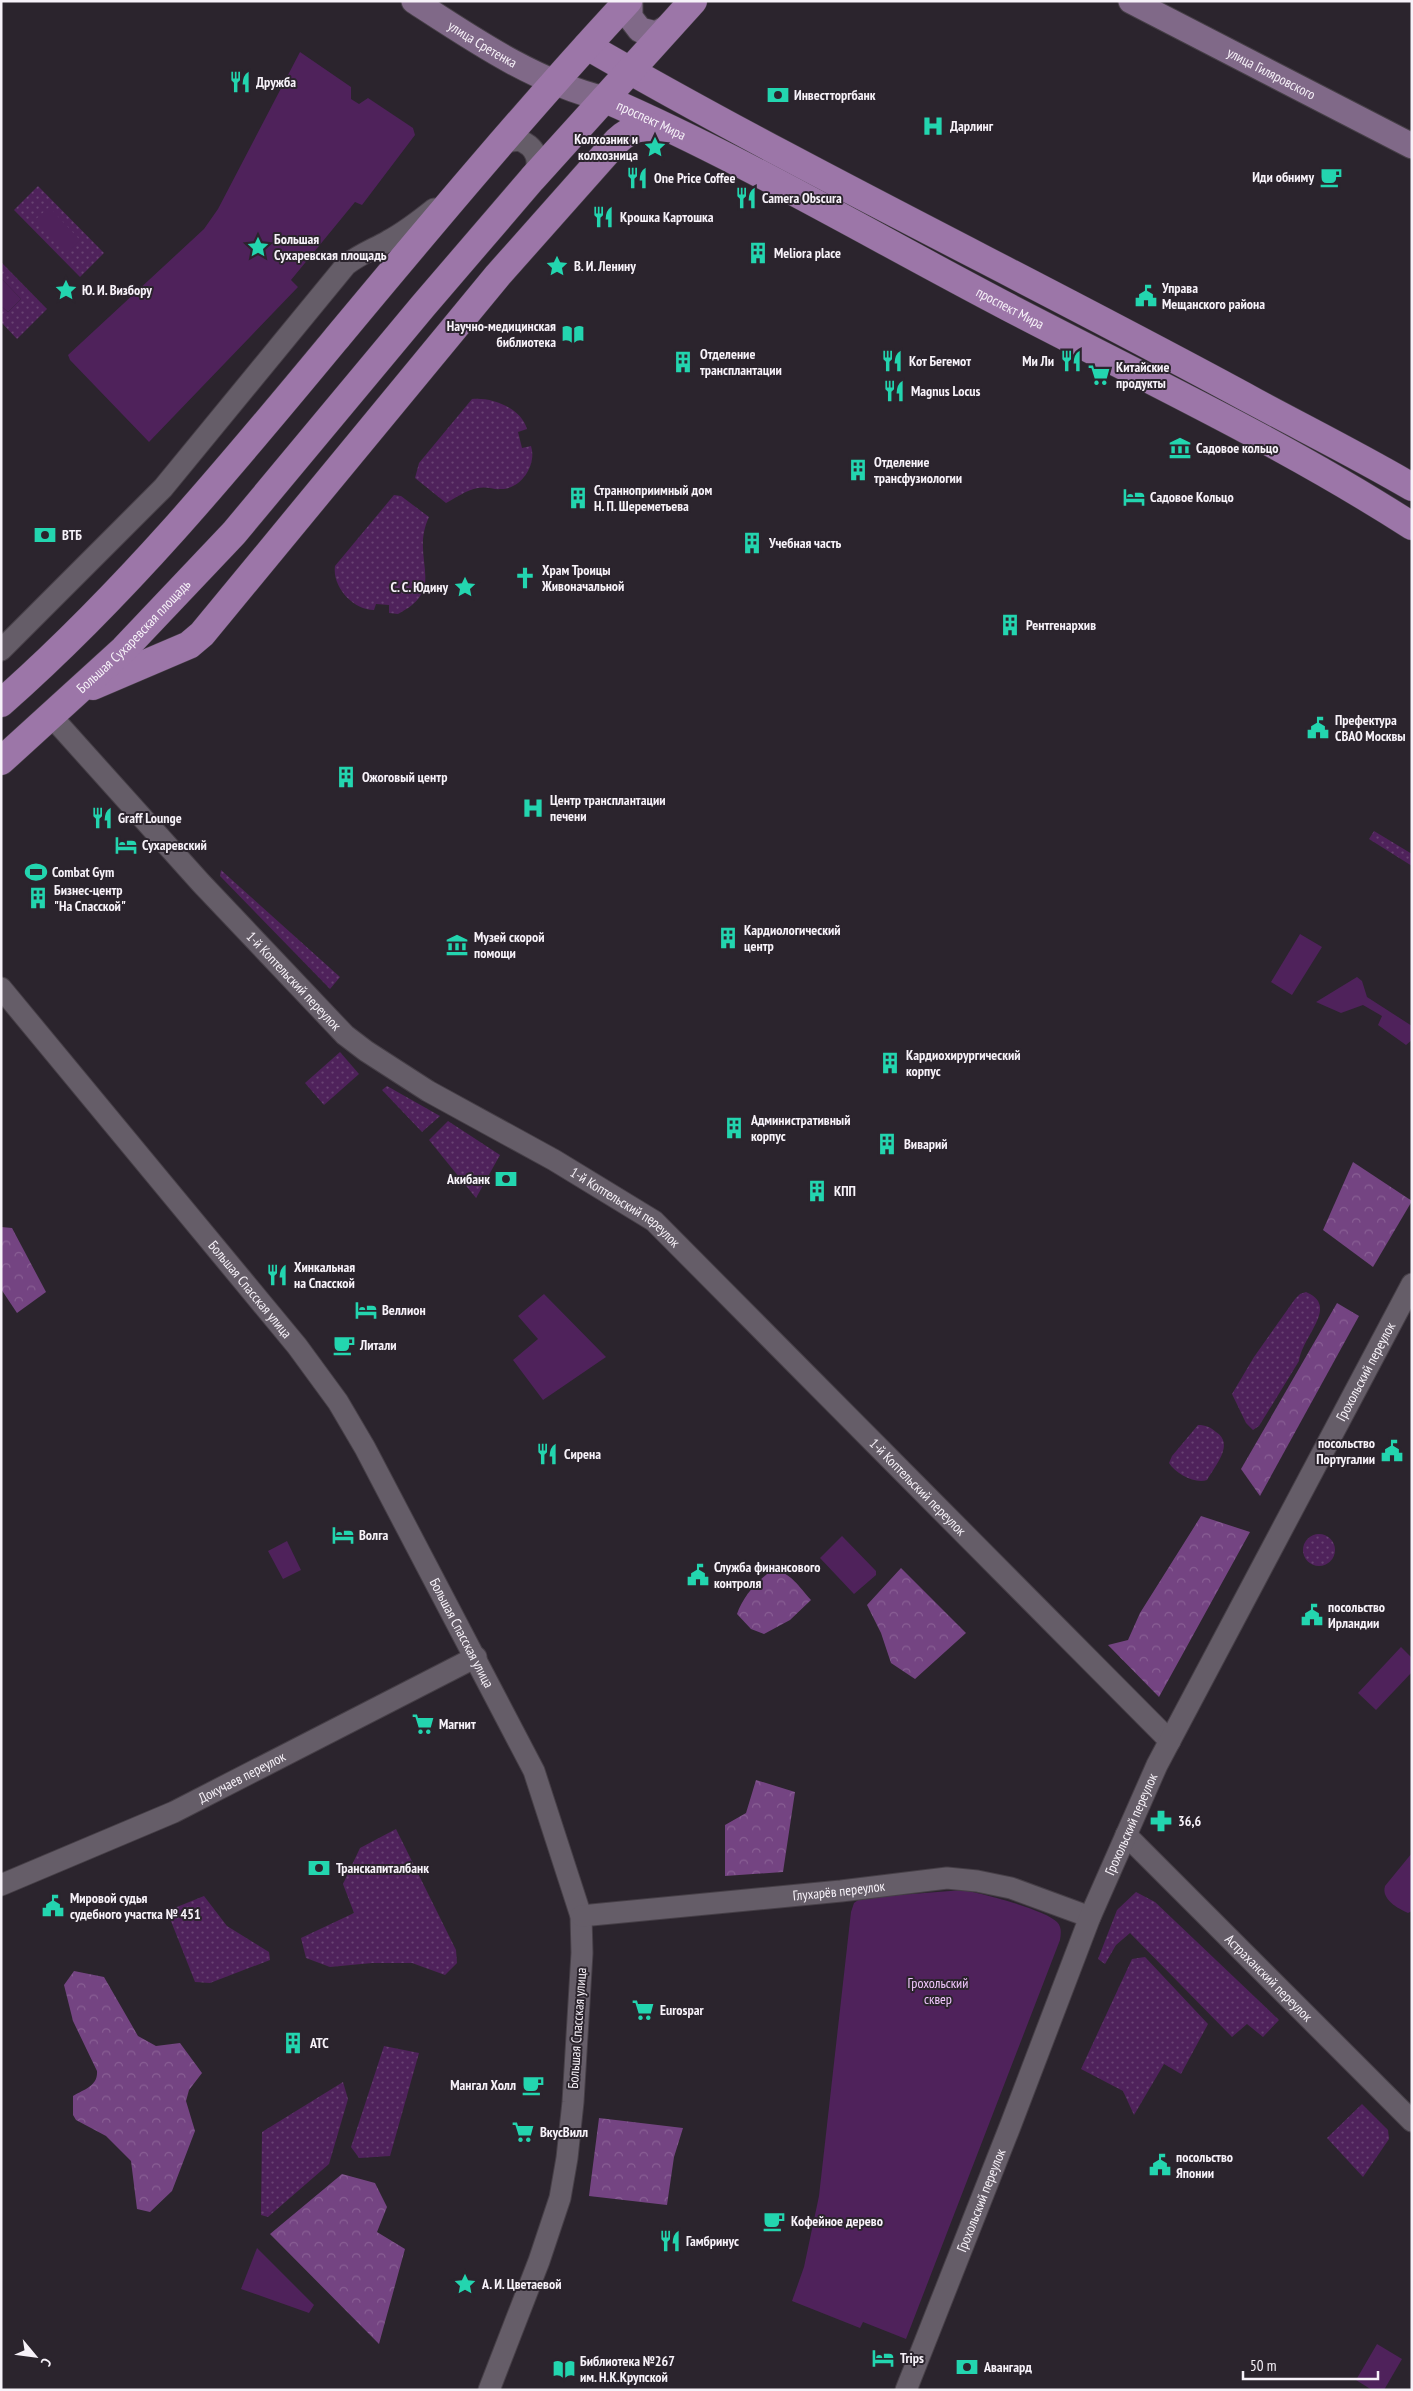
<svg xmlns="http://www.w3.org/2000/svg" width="1413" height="2391" font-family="'PT Sans Narrow',sans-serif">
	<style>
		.grass { fill: url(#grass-dots) }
		.forest { fill: url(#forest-crowns) }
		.park { fill: #4f225b }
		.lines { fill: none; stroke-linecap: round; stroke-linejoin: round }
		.tertiary-casing { stroke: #463f47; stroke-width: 23 }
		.secondary-casing { stroke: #463f47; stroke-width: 27 }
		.primary-casing { stroke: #463f47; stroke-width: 29 }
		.tertiary { stroke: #655d68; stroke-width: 21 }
		.secondary { stroke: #806988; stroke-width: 25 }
		.primary { stroke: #9c76a8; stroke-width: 28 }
		.labels { text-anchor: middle; stroke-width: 4; stroke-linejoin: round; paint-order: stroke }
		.street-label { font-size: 14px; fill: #f7f2f9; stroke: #2b242d }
		.poi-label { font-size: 14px; font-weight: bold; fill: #f7f2f9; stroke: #2b242d; text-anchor: start }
		.park-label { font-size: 14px; fill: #f1c7fd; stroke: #2b242d }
	</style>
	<defs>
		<pattern id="grass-dots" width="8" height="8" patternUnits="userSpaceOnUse" patternTransform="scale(1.25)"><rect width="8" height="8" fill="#4f225b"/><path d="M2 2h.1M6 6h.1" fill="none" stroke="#694373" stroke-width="1.8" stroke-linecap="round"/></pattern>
		<pattern id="forest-crowns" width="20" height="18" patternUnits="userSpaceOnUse" patternTransform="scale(1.25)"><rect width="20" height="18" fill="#744482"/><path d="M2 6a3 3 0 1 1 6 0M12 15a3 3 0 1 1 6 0" fill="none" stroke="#895f94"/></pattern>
	</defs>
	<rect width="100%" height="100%" fill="#2b242d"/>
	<g class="grass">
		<polygon points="38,186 104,253 80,277 14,210"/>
		<polygon points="1,262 47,309 17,339 1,322 1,306 8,312 21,299 1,278"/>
		<path d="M472,399C492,397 521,408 527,429L518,432L522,448L531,446C537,464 522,489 501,489C494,490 487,486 478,488C466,490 456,498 446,503L415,478L419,463Z"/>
		<path d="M394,495L401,496L429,517C409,559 449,588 398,614L389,613V605L376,604L374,610C353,610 332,587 335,566Z"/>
		<polygon points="1374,831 1412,854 1412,866 1369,839"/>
		<polygon points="221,870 340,977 330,989 220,876"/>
		<polygon points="340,1052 359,1074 324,1105 305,1083"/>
		<polygon points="387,1086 440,1116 422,1132 382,1090"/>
		<polygon points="448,1121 500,1155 476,1198 429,1140"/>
		<path d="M1306,1292C1340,1306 1302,1336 1299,1361L1259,1426L1253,1430L1246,1423L1232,1394L1254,1357L1295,1299L1300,1294Z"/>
		<path d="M1198,1425C1206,1425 1210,1427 1216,1432C1235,1444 1215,1466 1207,1480C1195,1484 1176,1474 1169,1463L1172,1456Z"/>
		<circle cx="1319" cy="1550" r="16"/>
		<polygon points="396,1829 456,1950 457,1963 445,1975 412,1963 372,1963 330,1967 306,1958 301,1938 354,1913 343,1884 360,1848"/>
		<polygon points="1136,1892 1155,1902 1279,2020 1263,2037 1247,2024 1232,2037 1130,1933 1116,1945 1105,1964 1098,1959 1117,1910"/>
		<polygon points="204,1896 227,1926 269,1952 270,1960 210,1983 195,1982 167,1911"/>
		<polygon points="1145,1957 1208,2024 1181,2074 1164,2064 1134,2115 1123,2091 1081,2069 1132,1959"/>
		<polygon points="384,2046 419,2053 390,2156 359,2158 351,2147"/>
		<polygon points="343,2082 348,2099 329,2164 268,2217 261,2215 262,2132"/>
		<polygon points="1362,2104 1388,2130 1389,2139 1363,2177 1327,2138"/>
	</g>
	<g class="forest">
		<polygon points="1353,1162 1412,1201 1373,1267 1323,1230"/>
		<polygon points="1,1227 12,1228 46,1292 17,1313 1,1289"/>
		<polygon points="1337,1303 1359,1316 1260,1496 1241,1469"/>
		<polygon points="1201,1516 1250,1532 1159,1697 1108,1645 1128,1640 1140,1613"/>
		<polygon points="901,1568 966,1633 915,1679 891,1663 881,1633 867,1605"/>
		<path d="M773,1570C791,1572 799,1587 811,1600L790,1620L764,1634L751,1629L737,1614C743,1597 757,1580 773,1570Z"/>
		<polygon points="756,1780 795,1792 783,1872 725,1876 725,1825 746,1813"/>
		<path d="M74,1971L104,1977L138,2036L156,2046L180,2043L202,2073L189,2090L186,2101L195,2131L172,2191L150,2212L137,2209L131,2161L106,2136L76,2120L73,2115V2096C85,2089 98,2086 97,2071L73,2021L64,1985Z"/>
		<polygon points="599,2118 683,2128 674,2157 667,2205 589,2196"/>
		<polygon points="342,2174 375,2183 387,2207 377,2232 405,2249 379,2344 270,2234"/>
	</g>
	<g class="park">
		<polygon points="300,52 351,87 351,99 359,104 368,98 413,128 415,135 362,205 355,202 291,280 298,287 149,442 70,360 68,355 204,229 218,209"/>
		<polygon points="49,207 80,240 67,253 35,220"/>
		<polygon points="1,278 21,299 8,312 1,306"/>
		<polygon points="1300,934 1322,947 1292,995 1271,982"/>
		<polygon points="1357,977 1362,981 1367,997 1412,1026 1412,1040 1406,1045 1378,1025 1382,1016 1363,1005 1341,1013 1316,1002"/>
		<polygon points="544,1294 606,1357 543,1400 513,1360 538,1339 518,1316"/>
		<polygon points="842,1536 876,1571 876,1575 854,1594 820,1558"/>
		<polygon points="287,1541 301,1570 283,1579 268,1551"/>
		<polygon points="1401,1647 1412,1658 1412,1672 1376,1710 1358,1693"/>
		<path d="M1412,1853V1911L1408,1913C1397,1908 1381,1899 1385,1886Z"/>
		<path d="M963,1890C981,1893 1046,1910 1057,1922C1062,1927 1061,1934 1060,1940L906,2339L863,2322L860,2328L792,2301L804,2267L819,2196L851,1912L854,1903L861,1898Z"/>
		<polygon points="257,2248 314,2305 309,2313 241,2289"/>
		<polygon points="1377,2344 1402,2359 1384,2390 1372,2390 1356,2380"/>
	</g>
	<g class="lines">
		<g class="tertiary-casing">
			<g id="tertiary">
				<path d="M496,147L503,142L519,140C537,147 542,162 532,179"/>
				<path d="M1,650L163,488L346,265C360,254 374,249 388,241C405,232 419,221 434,209"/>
				<path id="s1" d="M52,717L201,883L345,1035L366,1051L428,1091L554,1160L654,1221L1170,1741"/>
				<path id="s2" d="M1,988L297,1346L338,1402L365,1448L534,1771L581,1916L582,1953L573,2102L567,2158L560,2198L539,2261L489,2390"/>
				<path id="s3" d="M1126,1835L1412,2121"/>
				<path id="s4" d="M1,1885L174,1812L476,1657"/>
				<path id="s5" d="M581,1916L841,1891L947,1878L977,1881L1011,1888L1090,1917"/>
				<path id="s6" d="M906,2390L1011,2124L1090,1917L1157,1765L1412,1284"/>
			</g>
		</g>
		<g class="secondary-casing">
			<g id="secondary">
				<path id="s7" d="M414,1C474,40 535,82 605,99"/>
				<polyline points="630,1 630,17 640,30 656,34 670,26"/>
				<path id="s8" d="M1131,1L1412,146"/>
			</g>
		</g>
		<g class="primary-casing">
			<g id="primary">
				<path d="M587,46C805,172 1033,281 1255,402C1307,430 1361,457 1412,487"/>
				<path id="s9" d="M605,99C743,159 874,237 1008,307C1144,378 1283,443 1412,526"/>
				<path d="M93,686L189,645L202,634L498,275L617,141C633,126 645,125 666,130"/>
				<path d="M1,703C127,592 234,462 340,334C434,221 528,109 628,1"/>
				<path id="s10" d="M1,761L124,649L234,533L423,306L532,179L693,1"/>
			</g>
		</g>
		<use href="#tertiary" class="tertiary"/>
		<use href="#secondary" class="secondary"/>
		<use href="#primary" class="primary"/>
	</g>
	<defs>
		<g id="restaurant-bare" transform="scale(1.725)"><path d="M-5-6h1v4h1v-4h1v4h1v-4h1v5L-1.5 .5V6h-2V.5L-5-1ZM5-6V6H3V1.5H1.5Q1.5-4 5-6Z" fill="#23d5af" stroke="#2b242d" stroke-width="2.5" paint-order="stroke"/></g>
		<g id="bank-bare" transform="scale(1.725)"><path d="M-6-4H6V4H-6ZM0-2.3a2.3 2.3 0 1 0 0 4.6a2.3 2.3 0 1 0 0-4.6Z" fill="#23d5af" stroke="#2b242d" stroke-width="2.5" paint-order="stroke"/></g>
		<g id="hospital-bare" transform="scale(1.725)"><path d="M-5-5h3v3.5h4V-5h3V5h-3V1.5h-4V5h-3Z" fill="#23d5af" stroke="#2b242d" stroke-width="2.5" paint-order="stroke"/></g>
		<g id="sight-bare" transform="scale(1.725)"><path d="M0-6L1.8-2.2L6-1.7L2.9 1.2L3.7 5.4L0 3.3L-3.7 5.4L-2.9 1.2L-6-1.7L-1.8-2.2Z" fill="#23d5af" stroke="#2b242d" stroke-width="2.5" paint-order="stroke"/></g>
		<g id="cafe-bare" transform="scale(1.725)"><path d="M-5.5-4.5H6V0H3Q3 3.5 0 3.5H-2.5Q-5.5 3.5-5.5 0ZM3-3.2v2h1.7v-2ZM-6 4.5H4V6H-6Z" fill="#23d5af" stroke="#2b242d" stroke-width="2.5" paint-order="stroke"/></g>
		<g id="building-bare" transform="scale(1.725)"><path d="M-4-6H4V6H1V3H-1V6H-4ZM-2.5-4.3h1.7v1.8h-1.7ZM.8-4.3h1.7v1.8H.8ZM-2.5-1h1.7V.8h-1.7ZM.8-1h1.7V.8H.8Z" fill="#23d5af" stroke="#2b242d" stroke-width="2.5" paint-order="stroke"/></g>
		<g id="civic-bare" transform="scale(1.725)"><path d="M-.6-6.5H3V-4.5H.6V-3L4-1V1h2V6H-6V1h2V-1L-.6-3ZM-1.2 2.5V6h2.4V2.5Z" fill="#23d5af" stroke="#2b242d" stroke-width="2.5" paint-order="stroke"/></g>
		<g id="library-bare" transform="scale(1.725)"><path d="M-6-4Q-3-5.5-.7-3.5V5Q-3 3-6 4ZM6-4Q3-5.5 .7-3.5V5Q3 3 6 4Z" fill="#23d5af" stroke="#2b242d" stroke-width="2.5" paint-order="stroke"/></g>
		<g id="supermarket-bare" transform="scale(1.725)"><path d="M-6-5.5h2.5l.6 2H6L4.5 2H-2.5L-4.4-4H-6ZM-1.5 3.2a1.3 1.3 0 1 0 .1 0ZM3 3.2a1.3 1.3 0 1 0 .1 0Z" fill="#23d5af" stroke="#2b242d" stroke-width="2.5" paint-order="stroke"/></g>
		<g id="museum-bare" transform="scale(1.725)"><path d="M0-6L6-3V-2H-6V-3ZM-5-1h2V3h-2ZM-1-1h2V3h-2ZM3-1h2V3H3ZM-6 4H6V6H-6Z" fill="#23d5af" stroke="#2b242d" stroke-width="2.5" paint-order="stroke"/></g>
		<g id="hotel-bare" transform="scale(1.725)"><path d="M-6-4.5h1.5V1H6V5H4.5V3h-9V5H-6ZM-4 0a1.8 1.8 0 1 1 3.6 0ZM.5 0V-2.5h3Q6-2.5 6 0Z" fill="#23d5af" stroke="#2b242d" stroke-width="2.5" paint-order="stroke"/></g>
		<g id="church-bare" transform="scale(1.725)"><path d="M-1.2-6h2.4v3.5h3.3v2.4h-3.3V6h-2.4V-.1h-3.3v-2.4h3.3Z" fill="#23d5af" stroke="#2b242d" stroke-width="2.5" paint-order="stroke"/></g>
		<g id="stadium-bare" transform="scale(1.725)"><path d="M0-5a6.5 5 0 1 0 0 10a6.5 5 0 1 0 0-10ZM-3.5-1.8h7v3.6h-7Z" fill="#23d5af" stroke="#2b242d" stroke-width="2.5" paint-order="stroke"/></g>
		<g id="pharmacy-bare" transform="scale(1.725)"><path d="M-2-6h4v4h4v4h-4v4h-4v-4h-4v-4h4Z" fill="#23d5af" stroke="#2b242d" stroke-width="2.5" paint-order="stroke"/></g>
	</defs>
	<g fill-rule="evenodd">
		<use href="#restaurant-bare" x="240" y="82"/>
		<use href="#bank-bare" x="778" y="95"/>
		<use href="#hospital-bare" x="933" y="126"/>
		<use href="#sight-bare" x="655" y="147"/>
		<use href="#cafe-bare" x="1331" y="177"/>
		<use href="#restaurant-bare" x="637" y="178"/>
		<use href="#restaurant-bare" x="746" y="198"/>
		<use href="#restaurant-bare" x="603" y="217"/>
		<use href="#sight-bare" x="258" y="247"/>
		<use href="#building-bare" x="758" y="253"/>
		<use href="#sight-bare" x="557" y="266"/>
		<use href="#sight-bare" x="66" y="290"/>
		<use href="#civic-bare" x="1146" y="296"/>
		<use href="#library-bare" x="573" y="334"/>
		<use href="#restaurant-bare" x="892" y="361"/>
		<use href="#restaurant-bare" x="1071" y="361"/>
		<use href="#building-bare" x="683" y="362"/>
		<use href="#supermarket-bare" x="1099" y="375"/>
		<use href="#restaurant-bare" x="894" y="391"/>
		<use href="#museum-bare" x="1180" y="448"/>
		<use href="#building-bare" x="858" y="470"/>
		<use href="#hotel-bare" x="1134" y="497"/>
		<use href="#building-bare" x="578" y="498"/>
		<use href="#bank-bare" x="45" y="535"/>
		<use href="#building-bare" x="752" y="543"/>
		<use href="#church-bare" x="525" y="578"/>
		<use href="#sight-bare" x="465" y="587"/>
		<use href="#building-bare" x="1010" y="625"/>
		<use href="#civic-bare" x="1318" y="728"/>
		<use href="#building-bare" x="346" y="777"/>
		<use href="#hospital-bare" x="533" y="808"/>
		<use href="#restaurant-bare" x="102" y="818"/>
		<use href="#hotel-bare" x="126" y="845"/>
		<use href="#stadium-bare" x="36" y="872"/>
		<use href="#building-bare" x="38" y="898"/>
		<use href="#building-bare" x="728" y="938"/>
		<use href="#museum-bare" x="457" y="945"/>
		<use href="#building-bare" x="890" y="1063"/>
		<use href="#building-bare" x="734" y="1128"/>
		<use href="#building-bare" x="887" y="1144"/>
		<use href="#bank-bare" x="506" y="1179"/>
		<use href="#building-bare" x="817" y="1191"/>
		<use href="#restaurant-bare" x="277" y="1275"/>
		<use href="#hotel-bare" x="366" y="1310"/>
		<use href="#cafe-bare" x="344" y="1345"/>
		<use href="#civic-bare" x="1392" y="1451"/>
		<use href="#restaurant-bare" x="547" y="1454"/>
		<use href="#hotel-bare" x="343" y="1535"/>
		<use href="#civic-bare" x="698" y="1575"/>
		<use href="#civic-bare" x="1312" y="1615"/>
		<use href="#supermarket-bare" x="423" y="1724"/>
		<use href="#pharmacy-bare" x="1161" y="1821"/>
		<use href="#bank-bare" x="319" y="1868"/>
		<use href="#civic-bare" x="53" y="1906"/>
		<use href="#supermarket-bare" x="643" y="2010"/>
		<use href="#building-bare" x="293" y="2043"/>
		<use href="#cafe-bare" x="533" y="2085"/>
		<use href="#supermarket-bare" x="523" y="2132"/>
		<use href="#civic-bare" x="1160" y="2165"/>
		<use href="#cafe-bare" x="774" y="2221"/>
		<use href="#restaurant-bare" x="670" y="2241"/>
		<use href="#sight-bare" x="465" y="2284"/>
		<use href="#hotel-bare" x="883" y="2358"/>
		<use href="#bank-bare" x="967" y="2367"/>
		<use href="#library-bare" x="564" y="2369"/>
	</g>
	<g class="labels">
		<g class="street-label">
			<text dy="5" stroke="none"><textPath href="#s7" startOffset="81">улица Сретенка</textPath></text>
			<text dy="5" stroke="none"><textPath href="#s8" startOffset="158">улица Гиляровского</textPath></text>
			<text dy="5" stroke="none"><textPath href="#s9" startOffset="51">проспект Мира</textPath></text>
			<text dy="5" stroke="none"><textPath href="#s9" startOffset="456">проспект Мира</textPath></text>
			<text dy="5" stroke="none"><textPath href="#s10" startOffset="182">Большая Сухаревская площадь</textPath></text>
			<text dy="5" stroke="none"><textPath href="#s1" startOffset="358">1-й Коптельский переулок</textPath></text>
			<text dy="5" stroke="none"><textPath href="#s1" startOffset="762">1-й Коптельский переулок</textPath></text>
			<text dy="5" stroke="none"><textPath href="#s2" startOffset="391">Большая Спасская улица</textPath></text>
			<text dy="5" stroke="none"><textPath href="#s6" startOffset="1119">Грохольский переулок</textPath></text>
			<text dy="5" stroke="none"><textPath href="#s1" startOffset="1168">1-й Коптельский переулок</textPath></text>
			<text dy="5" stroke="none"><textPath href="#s2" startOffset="796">Большая Спасская улица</textPath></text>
			<text dy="5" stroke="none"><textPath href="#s4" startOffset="264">Докучаев переулок</textPath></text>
			<text dy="5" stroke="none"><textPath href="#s6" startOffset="609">Грохольский переулок</textPath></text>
			<text dy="5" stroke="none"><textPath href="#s5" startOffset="259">Глухарёв переулок</textPath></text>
			<text dy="5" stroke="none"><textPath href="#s3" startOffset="202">Астраханский переулок</textPath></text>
			<text transform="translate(577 2028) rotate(-86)" y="5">Большая Спасская улица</text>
			<text dy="5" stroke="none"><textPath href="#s6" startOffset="204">Грохольский переулок</textPath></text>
		</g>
		<g class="poi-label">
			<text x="256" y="87">Дружба</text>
			<text x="794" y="100">Инвестторгбанк</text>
			<text x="950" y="131">Дарлинг</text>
			<text x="638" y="144" text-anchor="end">Колхозник и<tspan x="638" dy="16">колхозница</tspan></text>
			<text x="1314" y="182" text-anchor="end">Иди обниму</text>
			<text x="654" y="183">One Price Coffee</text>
			<text x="762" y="203">Camera Obscura</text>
			<text x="620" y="222">Крошка Картошка</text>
			<text x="274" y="244">Большая<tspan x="274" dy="16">Сухаревская площадь</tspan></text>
			<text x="774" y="258">Meliora place</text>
			<text x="574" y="271">В. И. Ленину</text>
			<text x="1162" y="293">Управа<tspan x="1162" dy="16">Мещанского района</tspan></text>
			<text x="82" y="295">Ю. И. Визбору</text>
			<text x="556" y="331" text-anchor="end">Научно-медицинская<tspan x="556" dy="16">библиотека</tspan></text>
			<text x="700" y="359">Отделение<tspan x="700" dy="16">трансплантации</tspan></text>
			<text x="909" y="366">Кот Бегемот</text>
			<text x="1054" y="366" text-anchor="end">Ми Ли</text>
			<text x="1116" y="372">Китайские<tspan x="1116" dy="16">продукты</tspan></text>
			<text x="911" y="396">Magnus Locus</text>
			<text x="1196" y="453">Садовое кольцо</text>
			<text x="874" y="467">Отделение<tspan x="874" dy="16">трансфузиологии</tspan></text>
			<text x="594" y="495">Странноприимный дом<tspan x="594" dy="16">Н. П. Шереметьева</tspan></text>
			<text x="1150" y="502">Садовое Кольцо</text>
			<text x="62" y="540">ВТБ</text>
			<text x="769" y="548">Учебная часть</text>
			<text x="542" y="575">Храм Троицы<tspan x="542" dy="16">Живоначальной</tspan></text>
			<text x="448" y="592" text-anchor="end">С. С. Юдину</text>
			<text x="1026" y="630">Рентгенархив</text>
			<text x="1335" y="725">Префектура<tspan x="1335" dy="16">СВАО Москвы</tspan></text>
			<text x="362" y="782">Ожоговый центр</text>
			<text x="550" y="805">Центр трансплантации<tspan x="550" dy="16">печени</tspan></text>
			<text x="118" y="823">Graff Lounge</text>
			<text x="142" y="850">Сухаревский</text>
			<text x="52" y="877">Combat Gym</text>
			<text x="54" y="895">Бизнес-центр<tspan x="54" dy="16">"На Спасской"</tspan></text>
			<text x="744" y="935">Кардиологический<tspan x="744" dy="16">центр</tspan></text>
			<text x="474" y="942">Музей скорой<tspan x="474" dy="16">помощи</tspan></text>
			<text x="906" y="1060">Кардиохирургический<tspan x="906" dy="16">корпус</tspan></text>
			<text x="751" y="1125">Административный<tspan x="751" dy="16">корпус</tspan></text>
			<text x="904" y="1149">Виварий</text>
			<text x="490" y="1184" text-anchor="end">Акибанк</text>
			<text x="834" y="1196">КПП</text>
			<text x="294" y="1272">Хинкальная<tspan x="294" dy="16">на Спасской</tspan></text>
			<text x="382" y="1315">Веллион</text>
			<text x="360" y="1350">Литали</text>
			<text x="1375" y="1448" text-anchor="end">посольство<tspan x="1375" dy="16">Португалии</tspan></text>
			<text x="564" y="1459">Сирена</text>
			<text x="359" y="1540">Волга</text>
			<text x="714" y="1572">Служба финансового<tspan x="714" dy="16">контроля</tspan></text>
			<text x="1328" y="1612">посольство<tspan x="1328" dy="16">Ирландии</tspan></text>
			<text x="439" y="1729">Магнит</text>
			<text x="1178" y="1826">36,6</text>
			<text x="336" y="1873">Транскапиталбанк</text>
			<text x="70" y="1903">Мировой судья<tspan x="70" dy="16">судебного участка № 451</tspan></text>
			<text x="660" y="2015">Eurospar</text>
			<text x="310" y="2048">АТС</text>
			<text x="516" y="2090" text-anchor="end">Мангал Холл</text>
			<text x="540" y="2137">ВкусВилл</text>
			<text x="1176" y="2162">посольство<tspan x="1176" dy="16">Японии</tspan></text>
			<text x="791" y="2226">Кофейное дерево</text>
			<text x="686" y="2246">Гамбринус</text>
			<text x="482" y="2289">А. И. Цветаевой</text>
			<text x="900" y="2363">Trips</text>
			<text x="580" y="2366">Библиотека №267<tspan x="580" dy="16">им. Н.К.Крупской</tspan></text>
			<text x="984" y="2372">Авангард</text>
		</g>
		<g class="park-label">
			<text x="938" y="1988">Грохольский<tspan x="938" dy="16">сквер</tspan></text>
		</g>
	</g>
	<rect width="1413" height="2391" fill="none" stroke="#f7f2f9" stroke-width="5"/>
	<g transform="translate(35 2356) rotate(119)" stroke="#2b242d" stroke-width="4" paint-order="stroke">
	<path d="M0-4L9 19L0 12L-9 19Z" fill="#f7f2f9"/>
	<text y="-8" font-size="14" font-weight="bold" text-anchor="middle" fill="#f7f2f9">С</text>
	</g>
	<path d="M1243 2371v8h135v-8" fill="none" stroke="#f7f2f9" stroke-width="2.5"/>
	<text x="1250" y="2371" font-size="15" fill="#f7f2f9" stroke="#2b242d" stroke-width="4" paint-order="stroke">50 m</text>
</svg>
